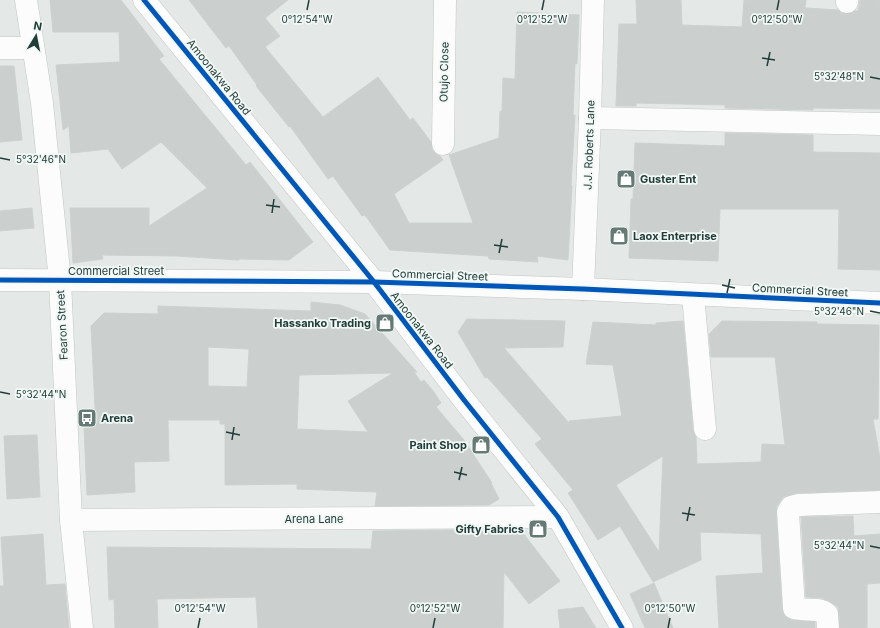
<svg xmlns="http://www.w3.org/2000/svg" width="880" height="628" font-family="Inter,sans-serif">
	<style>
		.building { fill: #cbd0ce; stroke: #ccd2d0; fill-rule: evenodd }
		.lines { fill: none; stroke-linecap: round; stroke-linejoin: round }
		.minor-casing { stroke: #c1c6c4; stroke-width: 23 }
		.minor { stroke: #fbfcfb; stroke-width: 22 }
		.cycleway-casing { stroke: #f2f8f5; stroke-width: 8 }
		.cycleway { stroke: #0057b8; stroke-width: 5 }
		.ticks { fill: none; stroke: #213d38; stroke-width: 1.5 }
		.labels { text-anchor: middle; stroke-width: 3.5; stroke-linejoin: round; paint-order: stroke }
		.street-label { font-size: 11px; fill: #213d38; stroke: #f2f8f5 }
		.poi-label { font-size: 11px; font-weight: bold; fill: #213d38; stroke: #f2f8f5; text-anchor: start }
		.ticks-label { font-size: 10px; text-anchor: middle; fill: #213d38; stroke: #f2f8f5; stroke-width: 3.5; stroke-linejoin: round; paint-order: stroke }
	</style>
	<rect width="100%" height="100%" fill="#e4e9e7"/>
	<g class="building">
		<polygon points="50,0 121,0 164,56 159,59 246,165 250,162 313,242 289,260 239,259 239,260 177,256 102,255 103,259 73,263 70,208 149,208 149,226 207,188 161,142 122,169 108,149 71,153 69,126 63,130 56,65 120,62 119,32 53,32"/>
		<polygon points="189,0 288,0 265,18 280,36 265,47 323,117 378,77 410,120 413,118 431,142 432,150 436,154 440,156 443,160 394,194 409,223 473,223 449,155 499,138 500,111 502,111 503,78 515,79 517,12 579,15 577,64 575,63 573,115 575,115 571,186 572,186 568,260 537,256 538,262 489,259 488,256 390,250 365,215 362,216 333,176 328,179 290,126 289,127 256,86 257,85 229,46 226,48"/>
		<polygon points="636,0 681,0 682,25 742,27 744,0 806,0 805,8 838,10 841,13 847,14 855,11 858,11 860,0 880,0 880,109 813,108 813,110 725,108 725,105 636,103 636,106 616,106 619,24 637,24"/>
		<polygon points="0,66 14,66 22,140 0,142"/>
		<polygon points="725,133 813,135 813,152 880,153 880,270 838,269 839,209 720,209 718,261 629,258 631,199 633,199 635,143 725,146"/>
		<polygon points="32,208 34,228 0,231 0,211"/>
		<path d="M311,302L340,305L365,314L417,372H414L421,382L424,380L434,392L441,403L436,407L464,440L492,483H491L499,499L489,505L375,506L377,492L297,489V484L225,485V424H220V420H168L169,461L134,462L135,492L87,495L84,428L96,427L91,326L104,313L158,314V306L311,311ZM208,347L249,349L247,387L208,386ZM393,373L348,401L368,432L297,429L299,375Z"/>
		<path d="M467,319L565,321L563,347L504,348L569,423V421L622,416L613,365L586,364L593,322L656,325V323L683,321L693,430L696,437L697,464L761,462L762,444L785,445L775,357H711L709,334L722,321L817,322V324L879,325L878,419H873L880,458V490L796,493L783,497L777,506L776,512L782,609L785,616L791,620L815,622V628H719L716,576L763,573L761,534L700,532L701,560L653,582L620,526L598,540L568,493L573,490L535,444L542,439L487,377L485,378L458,332ZM663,456L659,552L616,485Z"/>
		<polygon points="37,435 40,497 7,499 4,436"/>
		<polygon points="853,516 854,536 880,534 880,583 867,584 867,628 840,628 839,613 838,607 834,604 822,598 806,597 801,517"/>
		<polygon points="451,530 523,533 560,581 529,604 504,572 503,628 258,628 256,597 157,599 158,628 115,628 114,599 109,600 107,547 371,549 373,531"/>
		<polygon points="43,534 46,585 65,584 69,628 0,628 0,586 4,586 1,537"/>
		<polygon points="654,583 673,628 645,628 630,594"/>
		<polygon points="583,607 596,628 560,628 558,610"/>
	</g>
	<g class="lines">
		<g class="minor-casing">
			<g id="minor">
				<polyline points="26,0 42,103 60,281 71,520 82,628"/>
				<polyline points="144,0 374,282 464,400 558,517 622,628"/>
				<polyline points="847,2 847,0"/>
				<polyline points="0,48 33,48"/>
				<polyline points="590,118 880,124"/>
				<polyline points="443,144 445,0"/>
				<polyline points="0,280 374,282 583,289 880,303"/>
				<polyline points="583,289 590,118 593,0"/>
				<polyline points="693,295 705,429"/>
				<polyline points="71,520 558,517"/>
				<path d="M828,628L827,614C819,607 804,611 794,608L788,512L791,507L799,505L880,502"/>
			</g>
		</g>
		<use href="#minor" class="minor"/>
		<g class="cycleway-casing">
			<g id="cycleway">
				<polyline points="144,0 374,282 464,400 558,517 622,628"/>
				<polyline points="0,280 374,282 583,289 880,303"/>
			</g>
		</g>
		<use href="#cycleway" class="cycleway"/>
	</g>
	<path class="ticks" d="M307,10L309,0M542,10L544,0M777,10L779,0M762,58L775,60M767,66L770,52M870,77L880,79M0,158L10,160M266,205L280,207M272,213L274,199M494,245L508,247M499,253L502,239M722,285L735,288M727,293L730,279M870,311L880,313M0,392L10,394M226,432L240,435M232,440L234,427M454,472L467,475M459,480L462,467M682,513L695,515M687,521L690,507M870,546L880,548M198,628L200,618M433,628L435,618M668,628L670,618"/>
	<defs>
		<g id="shop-square" transform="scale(1)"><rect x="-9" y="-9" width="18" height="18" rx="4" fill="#657975" stroke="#f2f8f5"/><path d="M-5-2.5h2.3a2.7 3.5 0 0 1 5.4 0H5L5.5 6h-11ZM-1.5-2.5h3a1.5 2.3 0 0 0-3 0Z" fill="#fff"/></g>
		<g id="bus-square" transform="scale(1)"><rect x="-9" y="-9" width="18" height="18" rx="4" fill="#657975" stroke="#f2f8f5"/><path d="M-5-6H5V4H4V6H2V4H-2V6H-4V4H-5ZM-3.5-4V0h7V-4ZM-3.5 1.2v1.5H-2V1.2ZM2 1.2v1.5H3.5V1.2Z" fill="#fff"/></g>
	</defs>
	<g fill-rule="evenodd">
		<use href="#shop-square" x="626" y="179"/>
		<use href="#shop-square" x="619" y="236"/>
		<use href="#shop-square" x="385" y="323"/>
		<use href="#bus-square" x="87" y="418"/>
		<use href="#shop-square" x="481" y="445"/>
		<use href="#shop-square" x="538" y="529"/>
	</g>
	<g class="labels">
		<g class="street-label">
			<text transform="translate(444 72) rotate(-89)" y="4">Otujo Close</text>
			<text transform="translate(219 77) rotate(51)" y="4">Amoonakwa Road</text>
			<text transform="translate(589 145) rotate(-88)" y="4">J.J. Roberts Lane</text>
			<text x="116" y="275">Commercial Street</text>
			<text transform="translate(440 275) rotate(2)" y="4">Commercial Street</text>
			<text transform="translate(800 290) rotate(3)" y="4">Commercial Street</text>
			<text transform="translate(62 325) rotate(-93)" y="4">Fearon Street</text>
			<text transform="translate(422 330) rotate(52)" y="4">Amoonakwa Road</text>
			<text x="314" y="523">Arena Lane</text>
		</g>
		<g class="poi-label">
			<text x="640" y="183">Guster Ent</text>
			<text x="633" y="240">Laox Enterprise</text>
			<text x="371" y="327" text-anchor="end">Hassanko Trading</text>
			<text x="101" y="422">Arena</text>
			<text x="467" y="449" text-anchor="end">Paint Shop</text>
			<text x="524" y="533" text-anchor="end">Gifty Fabrics</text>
		</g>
	</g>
	<g class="ticks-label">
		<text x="307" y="23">0°12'54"W</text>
		<text x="542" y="23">0°12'52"W</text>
		<text x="777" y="23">0°12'50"W</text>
		<text x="839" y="80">5°32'48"N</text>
		<text x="41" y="163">5°32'46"N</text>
		<text x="839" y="315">5°32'46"N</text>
		<text x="41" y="398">5°32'44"N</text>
		<text x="839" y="549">5°32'44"N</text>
		<text x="200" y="612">0°12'54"W</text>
		<text x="435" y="612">0°12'52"W</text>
		<text x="670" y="612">0°12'50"W</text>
	</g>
	<g transform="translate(36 36) rotate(10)" stroke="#f2f8f5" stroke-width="3" paint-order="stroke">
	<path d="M0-3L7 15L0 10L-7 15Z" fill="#213d38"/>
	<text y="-6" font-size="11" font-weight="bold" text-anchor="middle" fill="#213d38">N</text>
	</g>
</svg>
